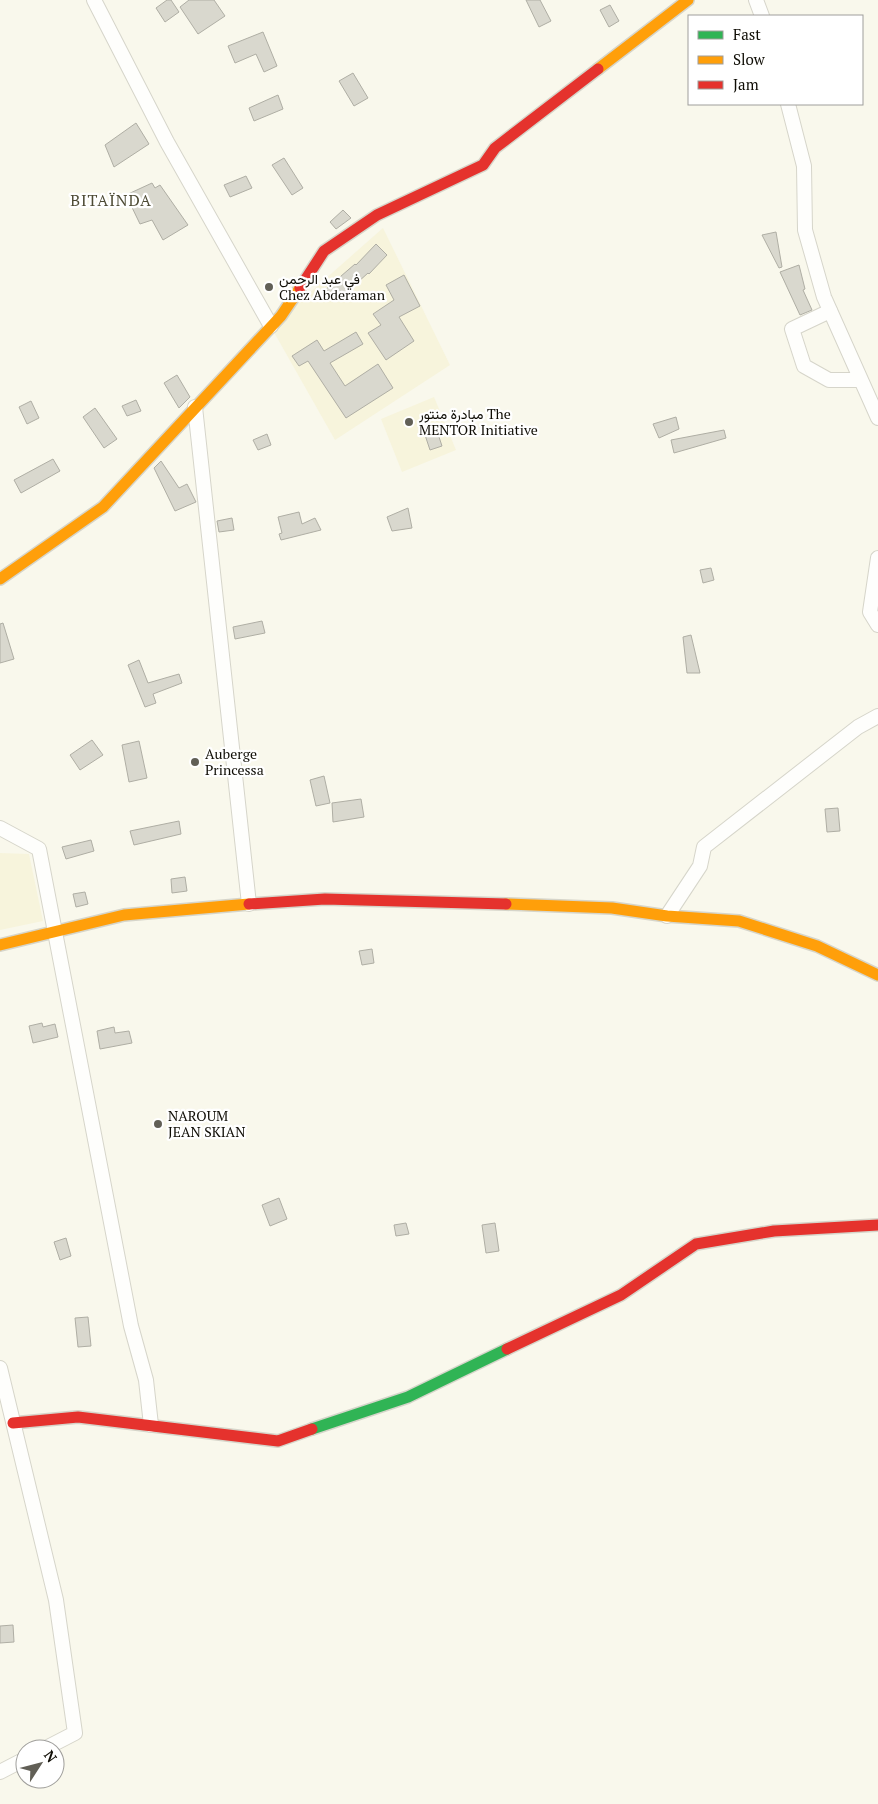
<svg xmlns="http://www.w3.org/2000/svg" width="878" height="1804" font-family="'PT Serif',Vazirmatn,serif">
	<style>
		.built { fill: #f7f4dc }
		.building { fill: #d9d8ce; stroke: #afaea4 }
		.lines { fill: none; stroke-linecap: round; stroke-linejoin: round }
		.street-casing { stroke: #d6d5ca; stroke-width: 16 }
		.fast-casing { stroke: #d6d5ca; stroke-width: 14 }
		.slow-casing { stroke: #d6d5ca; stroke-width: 14 }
		.jam-casing { stroke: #d6d5ca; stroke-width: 14 }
		.street { stroke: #fefefc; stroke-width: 14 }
		.fast { stroke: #30b455; stroke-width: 11 }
		.slow { stroke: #ff9f0a; stroke-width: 11 }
		.jam { stroke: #e5322d; stroke-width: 11 }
		.poi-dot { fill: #615f56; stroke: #fff; stroke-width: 2 }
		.labels { text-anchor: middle; stroke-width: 4.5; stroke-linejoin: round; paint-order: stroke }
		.poi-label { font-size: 14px; fill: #0f0d05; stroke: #fff; text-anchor: start }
		.quarter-label { font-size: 16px; letter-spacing: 1px; fill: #4d4a34; stroke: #fff }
	</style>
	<rect width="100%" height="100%" fill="#f9f8ec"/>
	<g class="built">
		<polygon points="383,228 450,365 335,440 271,327"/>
		<polygon points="434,397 456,450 402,472 381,419"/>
		<polygon points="0,853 29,854 43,921 0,930"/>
	</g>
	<g class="building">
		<polygon points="167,0 171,0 179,12 165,22 156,8"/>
		<polygon points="189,0 214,0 225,16 198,34 180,7"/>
		<polygon points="526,0 540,0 551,21 539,27"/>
		<polygon points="610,5 619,21 609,27 600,10"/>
		<polygon points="263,32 277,66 264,72 256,54 235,63 228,46"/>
		<polygon points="353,73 368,98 354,106 339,81"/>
		<polygon points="278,95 283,109 254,121 249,108"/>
		<polygon points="136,123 149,144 114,167 105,145"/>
		<polygon points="284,158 303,188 292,195 272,165"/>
		<polygon points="246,176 252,188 230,197 224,185"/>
		<polygon points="152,183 155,188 160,185 188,225 163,240 152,220 140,224 126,195"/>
		<polygon points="343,210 351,218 336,229 330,222"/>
		<polygon points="776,232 782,267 779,268 762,235"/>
		<polygon points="376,244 387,255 369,274 368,273 337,301 326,289 355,264 356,265"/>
		<polygon points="799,265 805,289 803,290 812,310 800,315 780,272"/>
		<polygon points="404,275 420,306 399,317 414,341 386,360 368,333 381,325 373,314 394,300 386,285"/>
		<polygon points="356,332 363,344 330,363 345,386 378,364 393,388 346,418 308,361 299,366 292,356 317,340 324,351"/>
		<polygon points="177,375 190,397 179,408 164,383"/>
		<polygon points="136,400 141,411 127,416 122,406"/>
		<polygon points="31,401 39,418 27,424 19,407"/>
		<polygon points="95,408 117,439 104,448 83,417"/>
		<polygon points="676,417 679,429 659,438 653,424"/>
		<polygon points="436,428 442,446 430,450 424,432"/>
		<polygon points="724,430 726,438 674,453 671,440"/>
		<polygon points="267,434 271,445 258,450 253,440"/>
		<polygon points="53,459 60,471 21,493 14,480"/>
		<polygon points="161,461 179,488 187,484 196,502 175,511 154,468"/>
		<polygon points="408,508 412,528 392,531 387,517"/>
		<polygon points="299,512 302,524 315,518 321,530 281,540 279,534 282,533 278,517"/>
		<polygon points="232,518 234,530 219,532 217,521"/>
		<polygon points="711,568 714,580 703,583 700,570"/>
		<polygon points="262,621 265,633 235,639 233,627"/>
		<polygon points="3,623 14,659 0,663 0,624"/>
		<polygon points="691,635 700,673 687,673 683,637"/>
		<polygon points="139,660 148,683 179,674 182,683 153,694 156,703 145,707 128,665"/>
		<polygon points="92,740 103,755 80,770 70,755"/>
		<polygon points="139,741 147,778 129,782 122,745"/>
		<polygon points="324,776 330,803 316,806 310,780"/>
		<polygon points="361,799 364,817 333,822 332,803"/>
		<polygon points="838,808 840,831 827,832 825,809"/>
		<polygon points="179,821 181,834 134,845 130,831"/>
		<polygon points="91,840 94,851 66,859 62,847"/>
		<polygon points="185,877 187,891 172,893 171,879"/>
		<polygon points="85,892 88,904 76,907 73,894"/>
		<polygon points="372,949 374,963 362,965 359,951"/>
		<polygon points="42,1023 43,1027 55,1024 58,1037 33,1043 29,1026"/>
		<polygon points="114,1027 115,1033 129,1031 132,1043 100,1049 97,1031"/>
		<polygon points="279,1198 287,1219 270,1226 262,1205"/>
		<polygon points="406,1223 409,1234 396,1236 394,1225"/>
		<polygon points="495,1223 499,1251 486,1253 482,1225"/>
		<polygon points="66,1238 71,1256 60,1260 54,1242"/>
		<polygon points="88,1317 91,1346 78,1347 75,1318"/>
		<polygon points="13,1625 14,1642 0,1643 0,1626"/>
	</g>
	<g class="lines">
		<g class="street-casing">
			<g id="street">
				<polyline points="94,0 167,142 271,326"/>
				<polyline points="756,0 762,16"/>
				<polyline points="788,104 804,166 805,230 824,297 878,418"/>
				<polyline points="830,311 792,329 804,366 829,380 860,380"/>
				<polyline points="195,407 249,904"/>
				<polyline points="878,558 870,612 878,625"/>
				<polyline points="0,828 39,849 131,1326 146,1380 151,1425"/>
				<polyline points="667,916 700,866 704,847 858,727 878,716"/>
				<polyline points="0,1368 56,1600 75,1733 44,1749"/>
				<polyline points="0,1772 25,1759"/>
			</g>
		</g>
		<g class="fast-casing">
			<polyline id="fast" points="312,1429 408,1397 507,1349"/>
		</g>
		<g class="slow-casing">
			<g id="slow">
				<polyline points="598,69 688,0"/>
				<polyline points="0,579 103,507 281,316 300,288"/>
				<polyline points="506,904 612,908 667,916 739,921 817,946 878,975"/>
				<polyline points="0,945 124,915 249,904"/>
			</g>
		</g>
		<g class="jam-casing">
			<g id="jam">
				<polyline points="300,288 324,251 377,215 483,165 495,148 598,69"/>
				<polyline points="249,904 325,899 506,904"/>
				<polyline points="507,1349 621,1295 696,1244 774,1231 878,1225"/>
				<polyline points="13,1423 78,1417 278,1441 312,1429"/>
			</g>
		</g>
		<use href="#street" class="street"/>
		<use href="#fast" class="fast"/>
		<use href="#slow" class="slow"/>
		<use href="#jam" class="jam"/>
	</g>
	<g class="poi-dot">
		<circle cx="269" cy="287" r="5"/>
		<circle cx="409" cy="422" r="5"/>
		<circle cx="195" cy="762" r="5"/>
		<circle cx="158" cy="1124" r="5"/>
	</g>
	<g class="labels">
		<g class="poi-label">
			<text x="279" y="284">في عبد الرحمن<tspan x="279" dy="16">Chez Abderaman</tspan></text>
			<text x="419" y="419">مبادرة منتور The<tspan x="419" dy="16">MENTOR Initiative</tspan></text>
			<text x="205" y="759">Auberge<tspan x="205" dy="16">Princessa</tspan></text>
			<text x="168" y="1121">NAROUM<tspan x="168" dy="16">JEAN SKIAN</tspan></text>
		</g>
		<g class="quarter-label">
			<text x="111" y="206">BITAÏNDA</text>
		</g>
	</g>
	<rect x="688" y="15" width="175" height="90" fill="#ffffff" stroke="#9f9e9b"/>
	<rect x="698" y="31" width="25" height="8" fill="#30b455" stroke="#9f9e9b"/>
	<text x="733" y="40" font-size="15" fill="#0f0d05">Fast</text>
	<rect x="698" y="56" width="25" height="8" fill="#ff9f0a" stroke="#9f9e9b"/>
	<text x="733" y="65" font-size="15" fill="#0f0d05">Slow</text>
	<rect x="698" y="81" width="25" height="8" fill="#e5322d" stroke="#9f9e9b"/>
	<text x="733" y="90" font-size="15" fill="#0f0d05">Jam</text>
	<g transform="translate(40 1764) rotate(54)"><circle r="24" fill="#ffffff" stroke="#9f9e9b"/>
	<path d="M0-4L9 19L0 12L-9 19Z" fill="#615f56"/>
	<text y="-8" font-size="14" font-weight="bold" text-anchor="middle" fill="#0f0d05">N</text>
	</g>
</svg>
